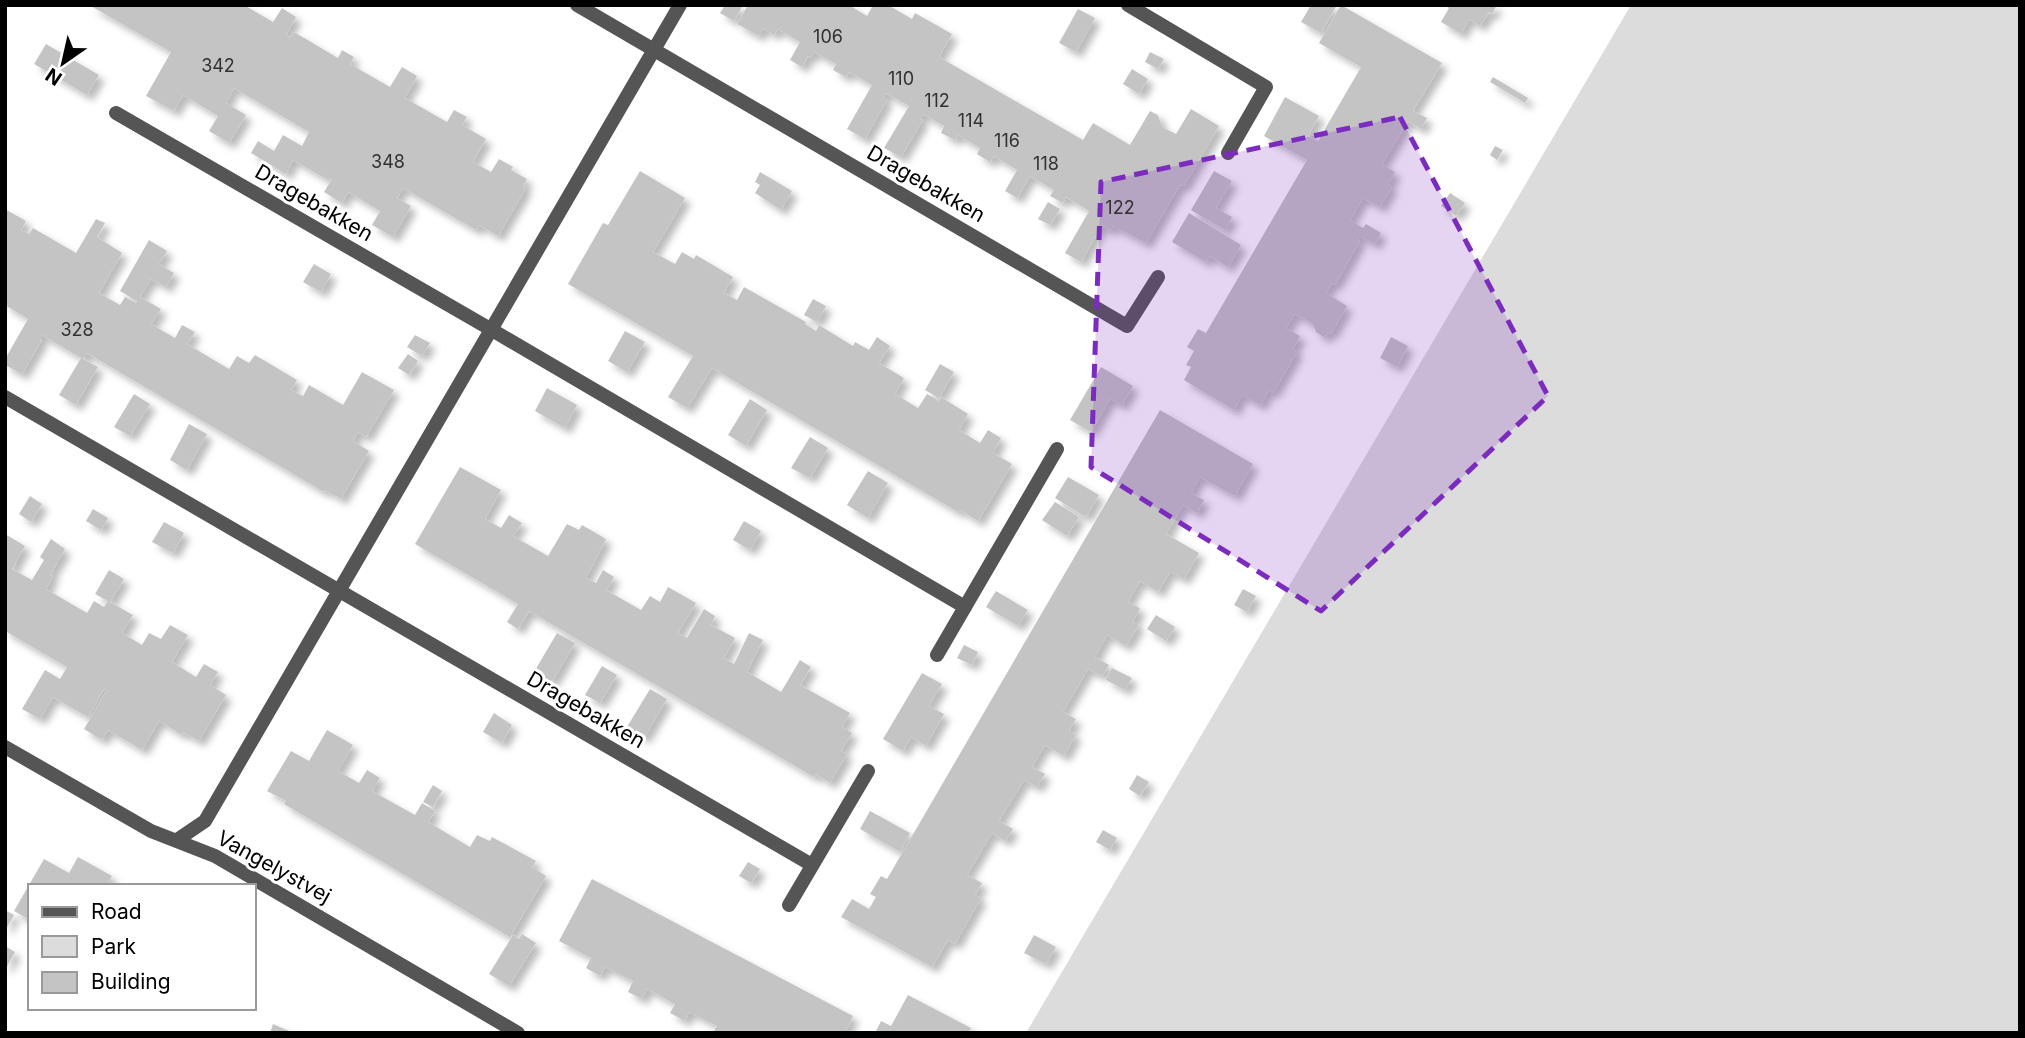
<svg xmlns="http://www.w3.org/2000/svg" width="2025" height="1038" font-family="Inter,sans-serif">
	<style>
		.green { fill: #dcdcdc }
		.building { fill: #c4c4c4; filter: url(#shadow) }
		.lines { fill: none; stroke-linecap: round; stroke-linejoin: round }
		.minor { stroke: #555; stroke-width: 14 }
		.marked { fill: #7b2cbf; fill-opacity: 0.2; stroke: #7b2cbf; stroke-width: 5; stroke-dasharray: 14 9; stroke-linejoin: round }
		.labels { text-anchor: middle; stroke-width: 6; stroke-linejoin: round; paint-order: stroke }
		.number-label { font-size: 18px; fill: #313131 }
		.street-label { font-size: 21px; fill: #000; stroke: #fff }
	</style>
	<defs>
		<filter id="shadow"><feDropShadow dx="6" dy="6" stdDeviation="3.5" flood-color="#0004"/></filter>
	</defs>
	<rect width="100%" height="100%" fill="#fff"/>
	<polygon class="green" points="1631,5 2020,5 2020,1033 1026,1033"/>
	<g class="building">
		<polygon points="89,5 236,7 244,5 273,22 282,8 296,17 286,35 290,38 294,32 338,58 342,50 354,57 350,64 390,87 402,67 417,76 405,98 447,122 454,110 467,117 462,125 486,139 473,162 491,172 499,159 513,167 511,170 527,179 523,186 526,188 498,236 479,225 476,230 403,188 397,198 411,206 393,237 372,225 380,211 348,192 342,203 324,192 332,179 330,178 328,180 293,160 286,174 251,153 258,141 274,151 283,135 302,146 309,132 234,88 226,103 246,115 229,143 209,131 218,116 183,95 174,111 146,96 171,52"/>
		<polygon points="725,5 743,5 734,21 720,13"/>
		<polygon points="748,5 849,5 867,16 873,5 888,5 912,19 915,13 952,34 939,57 1083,140 1093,123 1130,145 1150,111 1158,115 1162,127 1176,134 1191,109 1219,126 1184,186 1180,185 1146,243 1113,226 1110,231 1102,225 1081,262 1065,253 1089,211 1066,197 1063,203 1050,196 1054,190 1030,176 1017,198 1005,191 1017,170 994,156 990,162 977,154 980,148 958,135 955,140 941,133 944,126 923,114 920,119 923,120 901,157 884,148 909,106 886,93 883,98 887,100 865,139 847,129 872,85 849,72 846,77 833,70 836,64 814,52 811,58 808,56 802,67 790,60 800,42 778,29 774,35 763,28 759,36 737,24"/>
		<polygon points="1311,5 1337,5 1321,33 1301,22"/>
		<polygon points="1341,5 1442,63 1413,111 1427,118 1421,129 1408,121 1382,164 1395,172 1388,185 1392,187 1380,207 1363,198 1350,220 1363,228 1366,224 1381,233 1375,244 1359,236 1357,239 1360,241 1335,285 1332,283 1326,293 1347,306 1331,334 1328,332 1325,338 1316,332 1313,324 1295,314 1286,328 1300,336 1293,349 1297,352 1273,393 1269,390 1260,405 1242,395 1234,410 1184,380 1191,367 1186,365 1194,351 1187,347 1198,329 1206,333 1307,160 1264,136 1285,97 1319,116 1308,136 1318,141 1361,67 1319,43"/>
		<polygon points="1444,5 1497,5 1492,14 1489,12 1480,26 1469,19 1461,34 1441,22 1449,8"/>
		<polygon points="1078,9 1095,18 1076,52 1059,43"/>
		<polygon points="46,44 99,75 87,95 34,64"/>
		<polygon points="1150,52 1164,59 1158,69 1145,62"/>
		<polygon points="1132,69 1148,79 1139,94 1123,84"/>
		<polygon points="1493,77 1528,98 1525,103 1490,82"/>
		<polygon points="1495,146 1503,150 1497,160 1490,155"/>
		<polygon points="640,171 685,198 653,252 675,264 682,252 694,259 696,255 733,277 724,293 737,300 744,287 806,322 805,324 816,331 819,325 853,346 855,342 869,350 877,337 890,346 879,363 904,378 895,394 918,408 927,394 939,401 941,397 968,414 959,430 980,443 988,430 1001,438 993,453 1012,464 978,521 960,510 958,512 712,368 687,408 668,397 693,356 568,284 603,223 608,225"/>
		<polygon points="1214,171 1232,181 1216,208 1232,217 1225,230 1191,210"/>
		<polygon points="760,172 792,191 781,210 755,193 760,185 755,182"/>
		<polygon points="1450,193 1465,203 1456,216 1441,206"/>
		<polygon points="1048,202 1060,209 1050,225 1038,219"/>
		<polygon points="5,209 26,221 21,230 29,234 33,228 76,253 96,219 105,223 97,237 122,253 99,293 120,305 125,297 136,303 137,301 120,291 149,240 167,251 159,264 174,273 166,287 151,279 140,297 161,309 151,324 175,338 182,325 195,332 187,344 229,369 237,356 249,363 255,355 297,380 291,390 303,396 309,385 343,405 362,372 394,390 366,437 358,432 353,441 369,451 341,499 325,490 324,492 87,353 83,359 42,335 40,339 42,340 22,374 5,365 5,359 28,319 5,305"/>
		<polygon points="1189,213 1241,245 1228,267 1210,256 1206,262 1172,242"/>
		<polygon points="314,264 331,274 321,292 303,282"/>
		<polygon points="813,299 826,306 817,322 804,315"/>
		<polygon points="625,331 645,342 627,372 608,361"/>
		<polygon points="415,335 430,343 422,356 407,347"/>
		<polygon points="1391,337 1408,346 1397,367 1380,358"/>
		<polygon points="408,354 418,361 409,375 398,368"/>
		<polygon points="81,358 98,367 76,405 59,395"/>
		<polygon points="940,364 954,372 939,398 925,390"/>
		<polygon points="1101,367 1133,386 1122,405 1110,399 1091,432 1070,420"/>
		<polygon points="547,388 577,405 565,428 535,411"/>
		<polygon points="134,394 150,404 130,436 114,427"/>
		<polygon points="750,399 767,410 746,446 728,435"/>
		<polygon points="1160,410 1253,464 1235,496 1200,477 1191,493 1204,500 1197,513 1183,505 1166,534 1199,553 1184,579 1170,572 1158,592 1140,581 1128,602 1140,608 1133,622 1139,625 1126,646 1107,635 1095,657 1109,665 1102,676 1088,669 1063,712 1076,719 1069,731 1076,735 1064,756 1045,745 1032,767 1045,774 1037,787 1024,780 999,821 1013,829 1005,841 992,833 967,875 982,883 975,895 981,898 955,944 948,940 932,967 841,917 852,899 869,909 876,897 870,894 881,876 887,879"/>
		<polygon points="189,424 207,434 187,470 170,460"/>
		<polygon points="810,437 828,448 810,478 791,468"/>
		<polygon points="460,467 501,490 485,519 501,528 509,515 522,523 513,536 548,556 567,524 579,530 582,525 606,539 586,578 596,583 603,570 614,577 606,590 641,610 650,596 660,602 668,587 696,603 678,633 687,638 704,609 715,616 711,625 735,638 724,658 734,664 749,633 763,640 747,672 781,692 800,660 811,667 800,685 850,713 842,727 852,733 841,751 847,754 830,783 815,774 814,777 529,611 518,629 507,622 518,604 415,544"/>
		<polygon points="868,471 888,483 868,518 847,505"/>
		<polygon points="1068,477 1099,495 1086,517 1055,498"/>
		<polygon points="30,496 42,504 31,522 19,514"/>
		<polygon points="1055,502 1079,517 1067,536 1042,520"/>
		<polygon points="93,509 108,518 101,530 86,521"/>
		<polygon points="744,521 761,531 750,550 733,540"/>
		<polygon points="164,522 184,533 173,553 152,542"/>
		<polygon points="5,534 25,546 12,569 32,580 44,560 40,557 51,539 65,549 50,575 53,576 46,589 87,613 94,601 104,607 108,601 95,594 109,570 124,579 110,602 133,615 122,633 142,645 149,633 161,639 170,625 188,635 172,662 196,677 204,664 218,672 210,685 226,695 199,741 183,732 182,735 159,721 142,750 108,730 102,740 84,729 107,690 104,689 88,717 53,697 40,719 22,709 45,670 60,679 67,667 5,631"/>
		<polygon points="1243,589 1256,596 1247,612 1234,605"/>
		<polygon points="996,591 1028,610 1018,626 986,607"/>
		<polygon points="1156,615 1175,627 1166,641 1147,629"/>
		<polygon points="557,633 575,643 552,682 534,672"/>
		<polygon points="964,645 978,652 972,665 957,658"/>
		<polygon points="602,666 617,675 600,703 585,695"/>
		<polygon points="1112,668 1132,678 1125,690 1106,680"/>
		<polygon points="922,673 942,684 929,706 944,714 926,746 911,737 903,751 883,739"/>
		<polygon points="650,689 667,699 644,738 627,727"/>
		<polygon points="494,713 512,725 502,743 483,732"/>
		<polygon points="327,730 353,745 338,771 359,783 367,770 380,778 372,791 415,815 422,803 435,811 428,822 470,847 477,835 490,841 492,837 536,861 532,867 546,876 510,937 284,804 286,801 267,791 291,751 309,761"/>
		<polygon points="1137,775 1149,782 1140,796 1129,789"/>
		<polygon points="433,785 442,791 433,807 423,802"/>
		<polygon points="870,811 910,833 900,852 860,829"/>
		<polygon points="1103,830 1117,838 1110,850 1096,842"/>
		<polygon points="78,857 112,876 106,886 30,886 30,920 14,911 44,859 69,873"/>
		<polygon points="748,862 760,869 751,883 739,876"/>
		<polygon points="592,879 853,1016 845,1033 713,1033 717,1026 689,1012 685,1021 670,1013 675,1004 647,989 642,999 628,992 633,981 605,967 600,976 586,968 591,958 559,941"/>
		<polygon points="5,910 14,915 5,931"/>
		<polygon points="522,934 536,943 509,986 489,974 513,935 519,939"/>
		<polygon points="1034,935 1056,947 1046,964 1024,953"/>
		<polygon points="5,946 15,952 5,970"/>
		<polygon points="908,995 971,1028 968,1033 875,1033 881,1021 891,1026"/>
		<polygon points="273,1024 294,1033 270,1033"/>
	</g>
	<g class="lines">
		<g class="minor">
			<polyline points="577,5 1127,326 1158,277"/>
			<polyline points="1128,5 1266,87 1228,153"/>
			<polyline points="116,113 492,330 965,607"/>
			<polyline points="5,397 812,865"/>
			<polyline points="937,655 1057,449"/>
			<polyline points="5,747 151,831 215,856 518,1033"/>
			<polyline points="177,840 205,821 680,5"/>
			<polyline points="789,905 868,771"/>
		</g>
	</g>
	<path class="marked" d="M1400,117L1548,396L1321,611L1091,467L1101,182Z"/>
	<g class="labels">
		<g class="number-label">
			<text x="828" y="43">106</text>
			<text x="218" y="72">342</text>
			<text x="901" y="85">110</text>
			<text x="937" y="107">112</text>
			<text x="971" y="127">114</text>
			<text x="1007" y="147">116</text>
			<text x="388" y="168">348</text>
			<text x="1046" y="170">118</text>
			<text x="1120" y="214">122</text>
			<text x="77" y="336">328</text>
		</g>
		<g class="street-label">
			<text transform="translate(926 184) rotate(30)" y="7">Dragebakken</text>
			<text transform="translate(314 203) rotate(30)" y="7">Dragebakken</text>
			<text transform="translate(586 710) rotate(30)" y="7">Dragebakken</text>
			<text transform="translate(274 867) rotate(29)" y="7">Vangelystvej</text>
		</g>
	</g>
	<rect width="2025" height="1038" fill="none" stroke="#000000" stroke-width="14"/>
	<rect x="28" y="884" width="228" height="126" fill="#ffffff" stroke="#999999" stroke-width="2"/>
	<rect x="42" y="907" width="35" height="10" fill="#555555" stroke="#999999" stroke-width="2"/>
	<text x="91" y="919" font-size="21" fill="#000000">Road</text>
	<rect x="42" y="936" width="35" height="21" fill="#dcdcdc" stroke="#999999" stroke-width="2"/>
	<text x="91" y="954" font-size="21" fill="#000000">Park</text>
	<rect x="42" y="972" width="35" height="21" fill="#c4c4c4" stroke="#999999" stroke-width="2"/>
	<text x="91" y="989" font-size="21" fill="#000000">Building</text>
	<g transform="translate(63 63) rotate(214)" stroke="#ffffff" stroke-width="5" paint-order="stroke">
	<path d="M0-5L12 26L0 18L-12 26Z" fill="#000000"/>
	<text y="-10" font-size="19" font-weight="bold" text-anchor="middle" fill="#000000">N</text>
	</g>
</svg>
